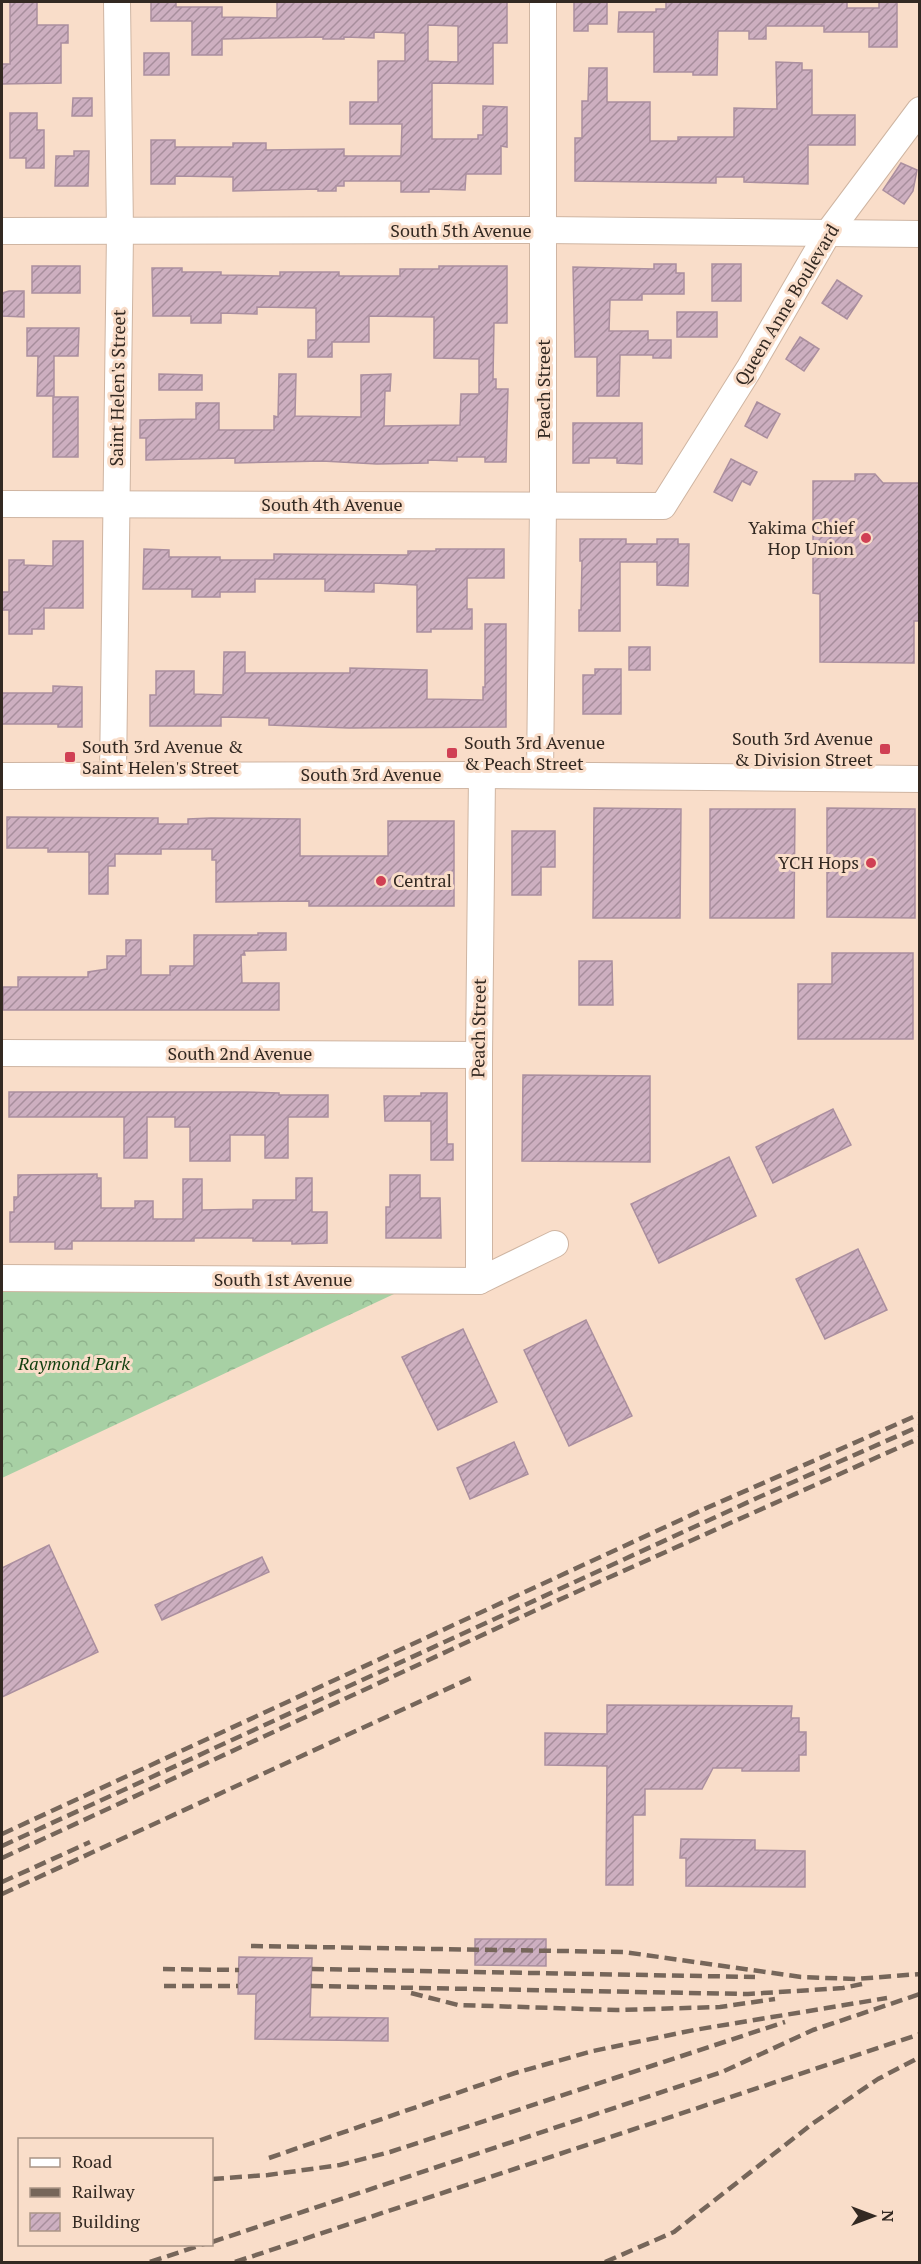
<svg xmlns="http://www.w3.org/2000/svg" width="921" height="2264" font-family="'PT Serif',serif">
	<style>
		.forest { fill: url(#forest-crowns) }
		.building { fill: url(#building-hatch); stroke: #ab8f9f; stroke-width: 1.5; fill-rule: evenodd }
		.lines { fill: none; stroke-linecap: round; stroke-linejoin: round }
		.minor-casing { stroke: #cfb5a2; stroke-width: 28 }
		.minor { stroke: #fff; stroke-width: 26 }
		.rail { stroke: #76665a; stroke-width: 4.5; stroke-dasharray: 12 6; stroke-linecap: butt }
		.poi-dot { fill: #d04054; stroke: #f9ddc9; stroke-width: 2 }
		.labels { text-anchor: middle; stroke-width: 6; stroke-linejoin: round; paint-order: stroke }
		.street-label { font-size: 18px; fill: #332922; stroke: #f9ddc9 }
		.poi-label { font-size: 18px; fill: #332922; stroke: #f9ddc9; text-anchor: end }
		.park-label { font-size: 18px; font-style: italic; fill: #103f0e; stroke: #f9ddc9 }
	</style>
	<defs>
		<pattern id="forest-crowns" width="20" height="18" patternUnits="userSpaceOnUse" patternTransform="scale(1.5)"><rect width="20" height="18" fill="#a7d0a4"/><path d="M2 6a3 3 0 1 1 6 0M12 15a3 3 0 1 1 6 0" fill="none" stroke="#90b38d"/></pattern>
		<pattern id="building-hatch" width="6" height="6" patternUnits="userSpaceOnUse" patternTransform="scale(1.5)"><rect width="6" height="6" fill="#cdafc0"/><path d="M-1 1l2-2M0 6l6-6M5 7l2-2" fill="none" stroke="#a78e9c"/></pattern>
	</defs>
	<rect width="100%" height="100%" fill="#f9ddc9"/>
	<polygon class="forest" points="2,1291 394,1294 2,1478"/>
	<g class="building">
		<polygon points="10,2 37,2 37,25 68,25 68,43 61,43 61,83 2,84 2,64 10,64"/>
		<path d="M151,2H176V7H222V17L277,18V2H507V43H493V84L432,83V139H478V135H483V106L507,107V147L501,146V174H466L465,190L429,189V192H401V181H344V186H336V191H318V189L233,191V177L175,176V184H151V140H175V147H233V143H266V150L344,149V156H401L402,124H350V102H378V61H405V33L374,32V38L344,37V39H323V37L222,39V55H192V21H151ZM428,25L458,26V62L428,61Z"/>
		<polygon points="574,2 607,2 607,24 588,24 588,31 574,31"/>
		<polygon points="666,2 824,4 824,2 847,2 847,8 879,8 879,2 897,2 897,47 869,47 869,32 824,32 824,26 766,26 766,39 749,39 749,31 718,31 717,75 693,75 693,72 654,72 654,32 618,32 619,12 656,12 656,9 666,9"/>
		<rect x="144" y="53" width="25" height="22"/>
		<polygon points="776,62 802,63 802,70 812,70 812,115 855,115 855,145 808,145 808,184 744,182 744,177 716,177 716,183 575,181 575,138 582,138 582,101 588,101 589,68 607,68 607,102 650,102 650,141 678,141 678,137 734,137 734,108 777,109"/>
		<polygon points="73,98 92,98 92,116 72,116"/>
		<polygon points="10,113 37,113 37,130 44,130 44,168 26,168 26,158 10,158"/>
		<polygon points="74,151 89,151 88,186 55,186 56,156 74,156"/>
		<polygon points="901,163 917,170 913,191 904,204 883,190"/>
		<polygon points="654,264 676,264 676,273 684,273 684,294 642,294 642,300 610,300 609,331 648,331 648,340 671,340 671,358 653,358 653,355 620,355 619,396 597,396 597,357 575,357 573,267 654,269"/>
		<rect x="712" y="264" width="29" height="37"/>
		<rect x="32" y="266" width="48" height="27"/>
		<polygon points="439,266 507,266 507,323 494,323 493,379 496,379 496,389 508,389 506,462 485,462 485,457 457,457 457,461 428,460 428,463 377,464 322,461 235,463 235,458 146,460 146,438 140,438 140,420 196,419 196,403 219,403 219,430 274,430 274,416 278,417 279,374 296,374 295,416 361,417 361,375 391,374 390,391 385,391 384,426 460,425 461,394 479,394 479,359 434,358 434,317 369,316 369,342 332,342 332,357 308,357 308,340 316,340 316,308 257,307 257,314 221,313 221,323 191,323 191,316 153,316 152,268 182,268 182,272 221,272 221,275 280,276 280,272 339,272 339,276 400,276 400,269 439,269"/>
		<polygon points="837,280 862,296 847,319 822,303"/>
		<polygon points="9,291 24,291 24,317 2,316 2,293"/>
		<rect x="677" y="312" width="40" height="25"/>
		<polygon points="27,328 79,328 78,356 54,356 54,396 37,396 38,356 27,356"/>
		<polygon points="800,337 819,349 804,371 786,359"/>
		<polygon points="159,374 202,375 202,390 159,390"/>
		<rect x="53" y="397" width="25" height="60"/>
		<polygon points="757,402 780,414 767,438 745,426"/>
		<polygon points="573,423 642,423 642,464 617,463 617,458 589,458 589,463 573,463"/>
		<polygon points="731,459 757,472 750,485 742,481 732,501 714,492"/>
		<polygon points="855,474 875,474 883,483 920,483 920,621 914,621 914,663 820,662 820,594 813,593 813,481 855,481"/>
		<polygon points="580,539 626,539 626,544 657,544 657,539 678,539 678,544 689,544 688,586 657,585 657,562 620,562 620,631 579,631 579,610 581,610 582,561 580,561"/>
		<polygon points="53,541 83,541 83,608 44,608 44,629 32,629 32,634 9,634 9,610 2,610 2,592 9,592 9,560 24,560 24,565 53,566"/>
		<polygon points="144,549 169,550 169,557 220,557 220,560 274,560 274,554 408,555 408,551 436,551 436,549 504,549 504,578 467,578 467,609 472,609 472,629 431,629 431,632 417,632 417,585 374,583 374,592 325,591 325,579 255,579 255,592 220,592 220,597 192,597 192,589 143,589"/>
		<polygon points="485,624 506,624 506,727 349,728 269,725 269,718 221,717 221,726 150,726 150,695 156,695 156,671 194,671 194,694 223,695 224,652 245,652 245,673 350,673 350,668 427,670 427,699 483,700 483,687 485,687"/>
		<rect x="629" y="647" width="21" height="23"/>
		<polygon points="595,669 621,669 621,714 583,714 583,675 595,675"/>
		<polygon points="53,686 82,687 82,727 58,727 58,724 2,724 2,693 53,693"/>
		<polygon points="594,808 681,809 680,918 593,918"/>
		<polygon points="827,808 915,809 915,918 827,917"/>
		<polygon points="710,809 795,809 794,918 710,918"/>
		<polygon points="7,817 158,818 158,824 188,824 188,819 211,818 300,819 300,856 388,856 388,821 454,821 454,906 309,906 309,901 216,902 216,860 212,860 212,849 161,849 161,854 115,854 115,866 108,866 108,894 89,894 89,852 48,852 48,848 7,848"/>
		<polygon points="512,831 555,831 555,867 541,867 541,895 512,895"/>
		<polygon points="258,933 286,933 286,950 244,951 245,955 241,955 242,983 279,983 279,1010 3,1010 3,987 18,987 18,977 88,977 88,972 107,969 107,956 126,956 126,940 141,940 141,975 170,975 170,966 194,966 194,935 258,935"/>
		<polygon points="832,953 913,953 913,1039 798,1039 798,984 832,984"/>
		<polygon points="579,961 612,961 613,1005 579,1005"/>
		<polygon points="523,1075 650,1076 650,1162 522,1161"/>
		<polygon points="9,1092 243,1092 279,1093 279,1095 328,1095 328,1117 288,1117 288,1158 265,1158 265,1135 230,1135 230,1161 190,1161 190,1127 175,1127 175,1117 147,1117 147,1158 124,1158 124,1117 9,1117"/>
		<polygon points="421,1093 447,1093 447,1144 453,1144 453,1160 431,1160 431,1121 385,1121 384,1096 421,1096"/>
		<polygon points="833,1109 851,1145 773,1183 756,1147"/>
		<polygon points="729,1157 756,1216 659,1263 631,1204"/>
		<polygon points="97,1174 97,1178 101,1178 101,1208 135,1208 135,1201 153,1201 153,1219 183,1219 183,1179 202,1179 202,1210 253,1209 253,1200 296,1200 296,1178 312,1178 312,1212 327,1212 327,1243 292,1244 292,1241 253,1241 253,1238 194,1238 194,1241 72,1241 72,1249 55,1249 55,1242 10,1242 10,1212 14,1212 14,1197 18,1197 18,1175"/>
		<polygon points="390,1175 420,1175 420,1198 440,1198 441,1238 386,1238 386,1207 390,1207"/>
		<polygon points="858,1249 887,1310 825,1339 796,1279"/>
		<polygon points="586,1320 632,1416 569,1446 524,1350"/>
		<polygon points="463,1329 497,1402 438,1430 402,1357"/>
		<polygon points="514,1442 528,1474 470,1499 457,1468"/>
		<polygon points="49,1545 98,1652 2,1697 2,1568"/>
		<polygon points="262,1557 269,1572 162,1620 155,1605"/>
		<polygon points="607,1705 792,1706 791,1718 799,1718 799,1732 806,1732 806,1755 799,1755 799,1771 742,1771 742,1768 713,1768 702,1789 645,1789 645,1815 633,1815 633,1885 606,1885 607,1766 545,1765 545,1733 607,1734"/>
		<polygon points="681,1839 755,1840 755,1850 805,1851 805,1887 686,1886 686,1858 680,1858"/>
		<polygon points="475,1939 546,1939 546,1966 475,1965"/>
		<polygon points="239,1957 312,1958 310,2017 388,2018 388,2041 255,2039 256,1994 238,1994"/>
	</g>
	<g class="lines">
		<g class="minor-casing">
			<g id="minor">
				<polyline points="2,231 544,230 920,234"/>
				<polyline points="2,504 663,506 749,369 828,233 920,110"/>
				<polyline points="113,775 120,232 117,2"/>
				<polyline points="540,775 543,505 543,2"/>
				<polyline points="2,776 482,775 920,779"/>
				<polyline points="2,1053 479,1055"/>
				<polyline points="2,1278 479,1281 555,1244"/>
				<polyline points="479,1281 479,1055 482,775"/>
			</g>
		</g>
		<use href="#minor" class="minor"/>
		<g class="rail">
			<polyline points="2,1834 702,1510 920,1414"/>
			<polyline points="2,1846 757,1498 920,1426"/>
			<polyline points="2,1858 534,1611 920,1438"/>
			<polyline points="2,1882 90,1842"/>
			<polyline points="2,1894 473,1677"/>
			<polyline points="251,1946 624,1952 801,1977 856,1979 920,1974"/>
			<polyline points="163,1969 239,1970"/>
			<polyline points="312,1969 755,1977"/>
			<polyline points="164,1986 238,1986"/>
			<polyline points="311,1986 748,1994 843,1988 862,1984"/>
			<polyline points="411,1993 458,2005 617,2010 720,2007 775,1999"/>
			<polyline points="269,2158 515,2073 593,2051 694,2030 887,1998"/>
			<polyline points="212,2179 268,2175 340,2165 390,2152 785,2022"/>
			<polyline points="212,2242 722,2072 813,2030 920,1994"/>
			<polyline points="150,2262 204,2244"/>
			<polyline points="235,2262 920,2034"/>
			<polyline points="605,2262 674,2232 812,2124 878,2079 920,2057"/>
		</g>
	</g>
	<g class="poi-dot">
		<circle cx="866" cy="538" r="6"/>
		<rect x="879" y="743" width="12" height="12" rx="3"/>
		<rect x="446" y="747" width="12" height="12" rx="3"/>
		<rect x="64" y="751" width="12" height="12" rx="3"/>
		<circle cx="871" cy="863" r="6"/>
		<circle cx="381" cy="881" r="6"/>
	</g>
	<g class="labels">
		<g class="street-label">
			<text x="461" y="237">South 5th Avenue</text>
			<text transform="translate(787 305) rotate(-59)" y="6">Queen Anne Boulevard</text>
			<text transform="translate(118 388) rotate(-89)" y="6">Saint Helen's Street</text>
			<text transform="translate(544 389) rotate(-90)" y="6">Peach Street</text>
			<text x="332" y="511">South 4th Avenue</text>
			<text x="371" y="781">South 3rd Avenue</text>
			<text transform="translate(479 1028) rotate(-89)" y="6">Peach Street</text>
			<text x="240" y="1060">South 2nd Avenue</text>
			<text x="283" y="1286">South 1st Avenue</text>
		</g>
		<g class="poi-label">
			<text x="854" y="534">Yakima Chief<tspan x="854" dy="21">Hop Union</tspan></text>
			<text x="873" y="745">South 3rd Avenue<tspan x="873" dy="21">&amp; Division Street</tspan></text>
			<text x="464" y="749" text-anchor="start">South 3rd Avenue<tspan x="464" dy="21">&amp; Peach Street</tspan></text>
			<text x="82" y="753" text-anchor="start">South 3rd Avenue &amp;<tspan x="82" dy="21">Saint Helen's Street</tspan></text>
			<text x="859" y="869">YCH Hops</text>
			<text x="393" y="887" text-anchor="start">Central</text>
		</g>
		<g class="park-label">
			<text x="74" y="1370">Raymond Park</text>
		</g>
	</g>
	<rect width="921" height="2264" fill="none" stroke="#332922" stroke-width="6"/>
	<rect x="18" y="2138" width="195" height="108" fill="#f9ddc9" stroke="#aa9586" stroke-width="1.5"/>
	<rect x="30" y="2158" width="30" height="9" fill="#ffffff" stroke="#aa9586" stroke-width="1.5"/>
	<text x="72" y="2168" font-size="18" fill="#332922">Road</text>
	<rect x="30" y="2188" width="30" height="9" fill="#76665a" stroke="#aa9586" stroke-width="1.5"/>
	<text x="72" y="2198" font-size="18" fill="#332922">Railway</text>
	<rect x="30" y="2213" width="30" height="18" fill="url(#building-hatch)" stroke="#aa9586" stroke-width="1.5"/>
	<text x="72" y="2228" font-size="18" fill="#332922">Building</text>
	<g transform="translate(873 2216) rotate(90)" stroke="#f9ddc9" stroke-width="4.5" paint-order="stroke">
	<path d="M0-4.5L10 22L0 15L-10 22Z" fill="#332922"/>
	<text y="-9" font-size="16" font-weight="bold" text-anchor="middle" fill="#332922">N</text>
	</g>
</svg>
